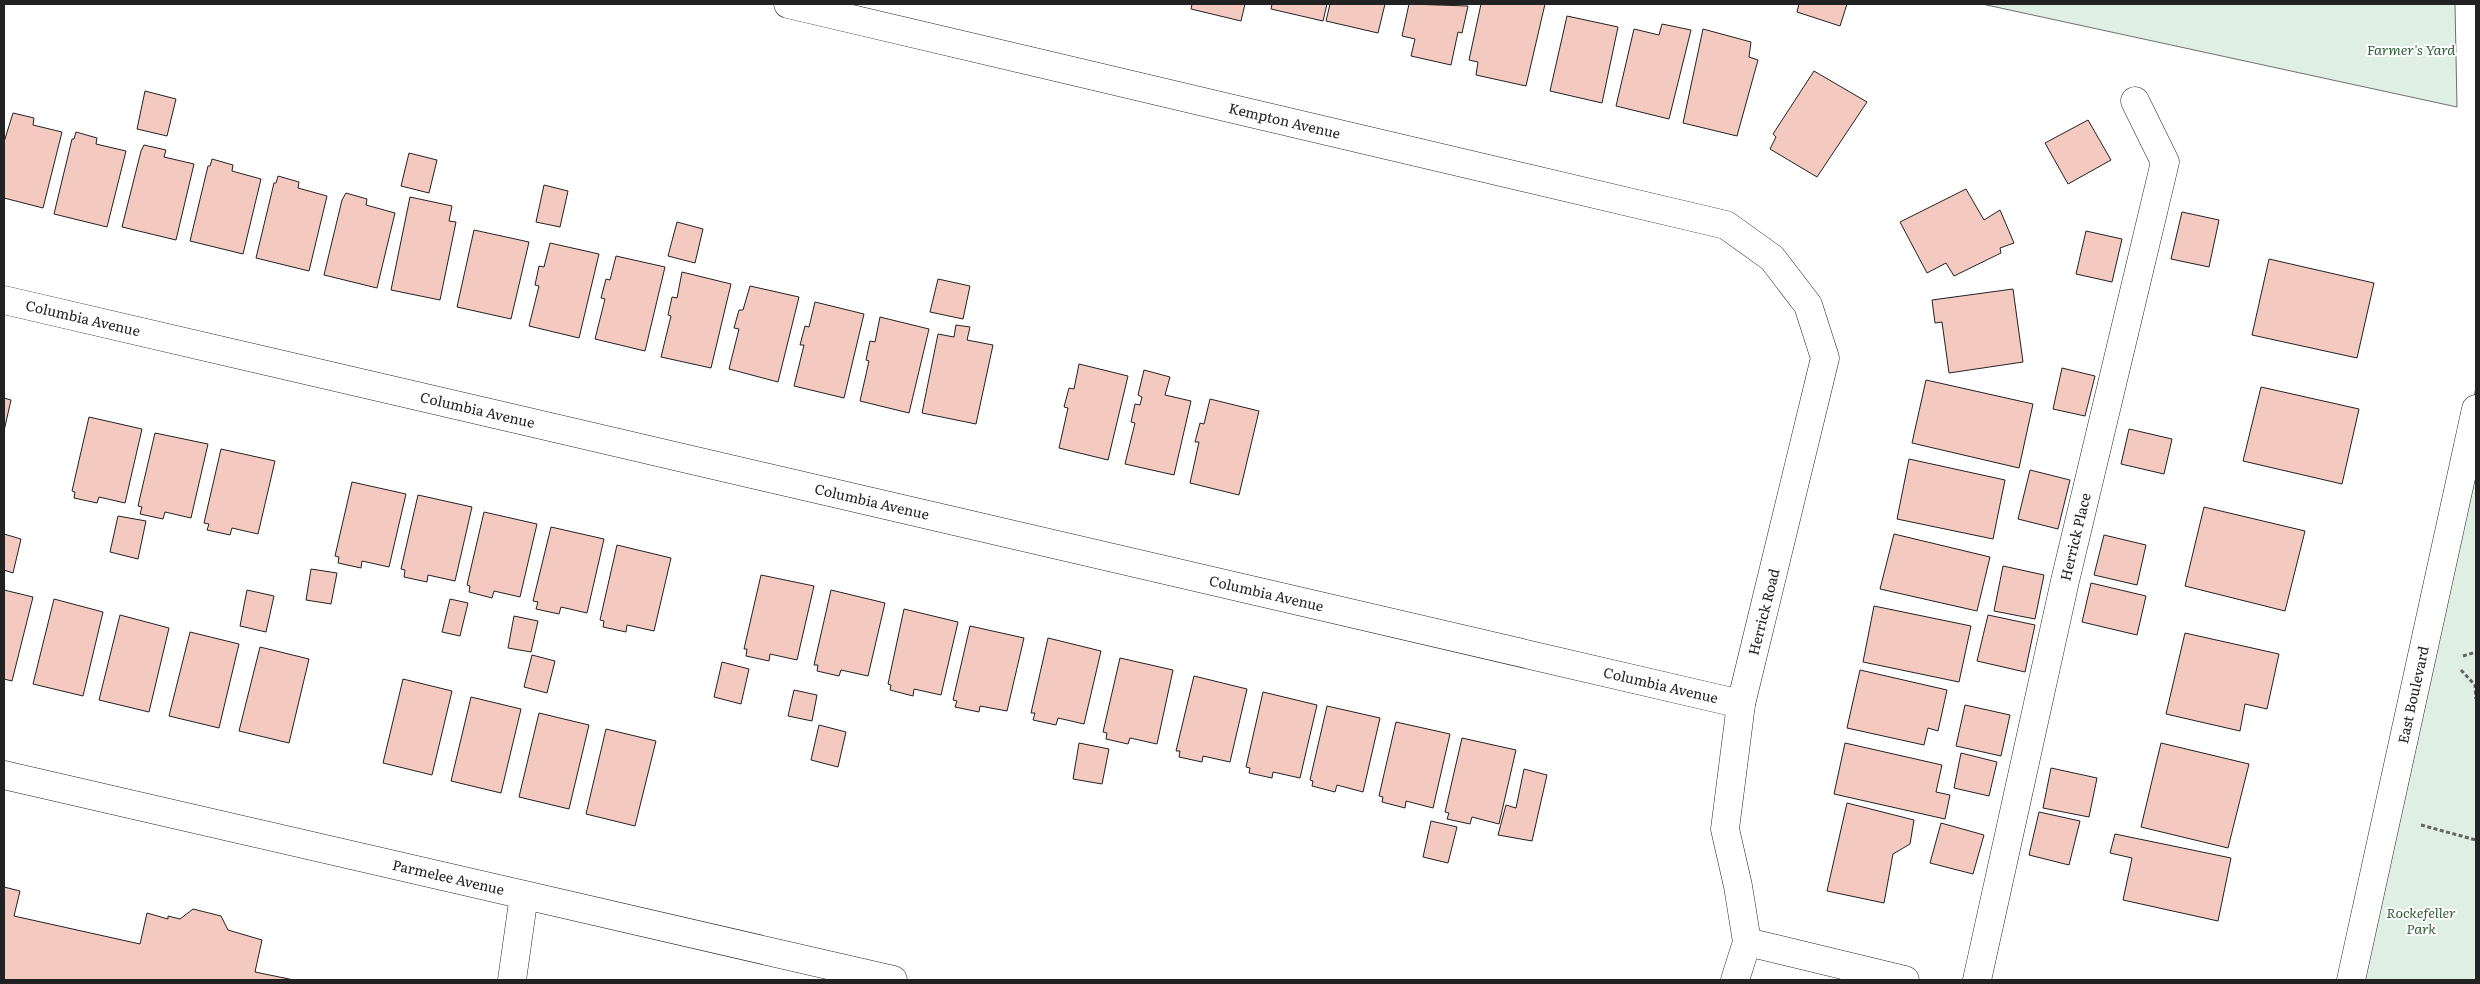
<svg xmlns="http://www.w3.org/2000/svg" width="2480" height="984" font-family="Literata,serif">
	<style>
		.green { fill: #e0efe3; stroke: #6f6f6f }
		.building { fill: #f3c9c0; stroke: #222 }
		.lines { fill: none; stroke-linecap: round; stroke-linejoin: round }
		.minor-casing { stroke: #222; stroke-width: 29 }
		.path { stroke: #646464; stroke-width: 3; stroke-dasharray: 4 2.5; stroke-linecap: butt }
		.minor { stroke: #fff; stroke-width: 28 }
		.labels { text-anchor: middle; stroke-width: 4; stroke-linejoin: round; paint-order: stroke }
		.park-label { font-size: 14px; font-style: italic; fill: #2f5e38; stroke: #fff }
		.street-label { font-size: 14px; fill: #222; stroke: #fff }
	</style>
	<rect width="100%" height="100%" fill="#fff"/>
	<g class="green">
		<polygon points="1982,4 2455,4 2457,107"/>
		<polygon points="2476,387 2476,980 2355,980 2356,958"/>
	</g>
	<g class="building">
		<polygon points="1192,4 1245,4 1241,21 1191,9"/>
		<polygon points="1272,4 1327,4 1323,21 1271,9"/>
		<polygon points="1330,4 1385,4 1378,33 1326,21"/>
		<polygon points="1409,4 1468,6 1462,33 1458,32 1451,65 1411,56 1415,39 1402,36"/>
		<polygon points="1481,4 1545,4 1526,86 1476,75 1478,62 1469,60"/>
		<polygon points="1799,4 1847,4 1840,26 1797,12"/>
		<polygon points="1567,16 1618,27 1602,103 1550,91"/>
		<polygon points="1662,24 1691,30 1669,119 1616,106 1634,29 1659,35"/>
		<polygon points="1703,29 1751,42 1749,57 1758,60 1737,136 1683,123"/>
		<polygon points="1814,71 1867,102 1817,177 1770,149 1776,137 1773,134"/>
		<polygon points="145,91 176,99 167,136 137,129"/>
		<polygon points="13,113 34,118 33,125 62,132 43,208 4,198 4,142"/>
		<polygon points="2088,120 2111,160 2068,184 2045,143"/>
		<polygon points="76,132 97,138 96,144 126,151 107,227 54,214 72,139 74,139"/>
		<polygon points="144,145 166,150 164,157 194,164 176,240 122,227 141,151"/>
		<polygon points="409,153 437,160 429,193 401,186"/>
		<polygon points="212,159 233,165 232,171 261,179 243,254 190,241 208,166 210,166"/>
		<polygon points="278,176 299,182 298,188 327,196 309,271 256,258 274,183 276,183"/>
		<polygon points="544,185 568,191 560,227 536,222"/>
		<polygon points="1966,189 1984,220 2000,210 2014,243 2000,248 2001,253 1954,276 1946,263 1927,273 1900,222"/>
		<polygon points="346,193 367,199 366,205 395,213 377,288 324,275 342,200"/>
		<polygon points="410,197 452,206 449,221 456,222 440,300 391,290"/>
		<polygon points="2182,212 2219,220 2209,267 2171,259"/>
		<polygon points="677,222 703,229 695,263 668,256"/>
		<polygon points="474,230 529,242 511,319 457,307"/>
		<polygon points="2086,231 2122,239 2112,282 2076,274"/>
		<polygon points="550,243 599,254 579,338 529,326 539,286 535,285 539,266 544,267"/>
		<polygon points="616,256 665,267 645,351 595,339 605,299 601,298 606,279 610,280"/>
		<polygon points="2269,259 2374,283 2357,358 2252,335"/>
		<polygon points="682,272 731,284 711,368 661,357 671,316 668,315 672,297 677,298"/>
		<polygon points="938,279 970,286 963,319 930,312"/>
		<polygon points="750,286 799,297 778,382 729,369 739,329 734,328 739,310 743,310"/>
		<polygon points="2013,289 2023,362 1949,373 1942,322 1935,323 1932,300"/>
		<polygon points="815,302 864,314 844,398 794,386 804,345 800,345 805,326 809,327"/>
		<polygon points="880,317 929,329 909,413 860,401 869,361 866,360 870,341 875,342"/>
		<polygon points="956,325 970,327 967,340 993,345 976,424 922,413 938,334 954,337"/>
		<polygon points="1079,364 1128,376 1108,460 1059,448 1068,408 1064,407 1069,388 1074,389"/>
		<polygon points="2062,368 2095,376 2085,416 2053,409"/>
		<polygon points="1144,370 1170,377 1165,395 1191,401 1174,475 1125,464 1135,423 1131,422 1135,404 1140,405 1142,397 1138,395"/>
		<polygon points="1926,380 2033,404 2019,468 1912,443"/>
		<polygon points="2261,387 2359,409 2342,484 2243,461"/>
		<polygon points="4,398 11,400 4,431"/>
		<polygon points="1210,399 1259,411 1239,495 1190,483 1199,442 1195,442 1200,423 1204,424"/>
		<polygon points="89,417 142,429 125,503 99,497 97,503 74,498 75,492 72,491"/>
		<polygon points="2129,429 2172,439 2164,474 2121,464"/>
		<polygon points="155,433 208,444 191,518 165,512 163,519 140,514 142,507 138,506"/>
		<polygon points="221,449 275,461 258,534 232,528 230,535 207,530 209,524 204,523"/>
		<polygon points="1909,459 2005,480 1993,539 1897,519"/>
		<polygon points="2030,470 2070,480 2058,529 2018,519"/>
		<polygon points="352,482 406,494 389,567 362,561 361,568 338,563 339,557 335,556"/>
		<polygon points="418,495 472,507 455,581 428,575 427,582 404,577 405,570 401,569"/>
		<polygon points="2204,507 2305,531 2285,611 2185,586"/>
		<polygon points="484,512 537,524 520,597 494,591 492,598 469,592 470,586 467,585"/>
		<polygon points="118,516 146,521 138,559 110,552"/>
		<polygon points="551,527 604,539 587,613 561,607 559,614 536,609 538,602 533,601"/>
		<polygon points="4,534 21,539 13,573 4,570"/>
		<polygon points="1894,534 1990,557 1977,611 1880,589"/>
		<polygon points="2104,535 2146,545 2137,585 2094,575"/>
		<polygon points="617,545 671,558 654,631 627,625 626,632 603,627 604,621 600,620"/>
		<polygon points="2003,566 2044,575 2035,619 1994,611"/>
		<polygon points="311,569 337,573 331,604 306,600"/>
		<polygon points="761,575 814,586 797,660 770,654 769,661 746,656 747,649 744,649"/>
		<polygon points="2091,583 2146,596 2137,635 2082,622"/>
		<polygon points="4,590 33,597 12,681 4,679"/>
		<polygon points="247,590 274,596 266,632 240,626"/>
		<polygon points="831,590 885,603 868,676 841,670 839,676 817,671 818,665 814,665"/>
		<polygon points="54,599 103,612 83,696 33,684"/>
		<polygon points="450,599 468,603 460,636 442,632"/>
		<polygon points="1874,606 1971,626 1959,682 1863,662"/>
		<polygon points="904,609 958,622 941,695 914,689 913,696 890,690 891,685 888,684"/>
		<polygon points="120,615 169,628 149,712 99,700"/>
		<polygon points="1988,615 2035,625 2025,672 1977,661"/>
		<polygon points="514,616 538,621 531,652 508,648"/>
		<polygon points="970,626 1024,638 1007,711 980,706 979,712 955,707 957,701 953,700"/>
		<polygon points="190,632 239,644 219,728 169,716"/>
		<polygon points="2185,633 2279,654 2267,709 2245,704 2240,731 2166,714"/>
		<polygon points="1048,638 1101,651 1084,724 1058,718 1056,725 1033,720 1035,713 1031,713"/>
		<polygon points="260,647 309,659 289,743 239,731"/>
		<polygon points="532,655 555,661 547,693 524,687"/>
		<polygon points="1120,658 1173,670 1157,744 1130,738 1128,744 1106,739 1107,733 1103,732"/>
		<polygon points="722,662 749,669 741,704 714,697"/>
		<polygon points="1860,670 1947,690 1938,731 1928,728 1924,745 1847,728"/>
		<polygon points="1194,676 1247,689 1230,762 1203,756 1202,762 1179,757 1180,751 1176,751"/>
		<polygon points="403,679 452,691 432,775 383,763"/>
		<polygon points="794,690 817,695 812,721 788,716"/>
		<polygon points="1263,692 1317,705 1300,778 1273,772 1272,778 1249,773 1250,768 1246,767"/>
		<polygon points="471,697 521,709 501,793 451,781"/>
		<polygon points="1965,705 2010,715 2001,756 1956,746"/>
		<polygon points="1327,706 1380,718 1363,792 1337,785 1335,792 1312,786 1313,781 1310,780"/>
		<polygon points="539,713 589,725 569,809 519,797"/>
		<polygon points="1396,722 1450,734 1433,808 1406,801 1405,808 1382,802 1383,797 1379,796"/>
		<polygon points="819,725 846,732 838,767 811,760"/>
		<polygon points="606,729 656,741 635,826 586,814"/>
		<polygon points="1462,738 1516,750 1499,824 1472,817 1470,824 1447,819 1449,813 1445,812"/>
		<polygon points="1079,743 1109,749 1102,784 1073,779"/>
		<polygon points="1845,743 1942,765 1936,792 1950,795 1945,819 1834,794"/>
		<polygon points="2161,743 2249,764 2228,848 2141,827"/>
		<polygon points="1961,753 1997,762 1989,796 1954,788"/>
		<polygon points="2051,768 2097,778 2089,817 2043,808"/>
		<polygon points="1524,769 1547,775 1532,841 1498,835 1506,805 1516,808"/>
		<polygon points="1847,803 1914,820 1910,844 1893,854 1884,903 1827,891"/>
		<polygon points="2039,812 2080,821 2069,865 2029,855"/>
		<polygon points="1431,821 1457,827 1448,863 1423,857"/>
		<polygon points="1941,823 1984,835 1973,874 1930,863"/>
		<polygon points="2115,834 2231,858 2218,921 2123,900 2132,858 2110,853"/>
		<polygon points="4,887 20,891 14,916 140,944 147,913 168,919 168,916 180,919 193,909 221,916 228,930 262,940 255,972 294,980 4,980"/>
	</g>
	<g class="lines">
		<g class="minor-casing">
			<g id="minor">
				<path id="s1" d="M788,4L1726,225L1772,258L1808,305L1825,358L1741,704L1725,829L1738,886L1747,942L1735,980"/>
				<path id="s2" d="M4,300L1741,704"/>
				<path id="s3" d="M4,775L893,980"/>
				<polyline points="1747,942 1905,980"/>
				<polyline points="512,980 524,895"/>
				<path id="s4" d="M1977,980L2065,581L2165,162L2135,101"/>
				<path id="s5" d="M2351,980L2476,409"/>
			</g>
		</g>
		<g class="path">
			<polyline points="2463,656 2476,652"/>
			<polyline points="2461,670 2475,685 2476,699"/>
			<polyline points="2421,825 2476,840"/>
		</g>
		<use href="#minor" class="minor"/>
	</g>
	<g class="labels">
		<g class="park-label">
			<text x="2411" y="55">Farmer's Yard</text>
			<text x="2421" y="918">Rockefeller<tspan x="2421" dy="16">Park</tspan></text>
		</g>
		<g class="street-label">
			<text dy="5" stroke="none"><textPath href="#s1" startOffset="510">Kempton Avenue</textPath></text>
			<text dy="5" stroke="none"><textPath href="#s2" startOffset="81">Columbia Avenue</textPath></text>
			<text dy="5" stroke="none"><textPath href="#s2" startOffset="486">Columbia Avenue</textPath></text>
			<text dy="5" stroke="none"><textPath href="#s2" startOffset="891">Columbia Avenue</textPath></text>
			<text dy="5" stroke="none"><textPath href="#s4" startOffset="454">Herrick Place</textPath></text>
			<text dy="5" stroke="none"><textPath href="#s2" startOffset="1296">Columbia Avenue</textPath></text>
			<text transform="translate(1764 612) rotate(-76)" y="5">Herrick Road</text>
			<text dy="5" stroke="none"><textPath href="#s2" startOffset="1701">Columbia Avenue</textPath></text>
			<text dy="5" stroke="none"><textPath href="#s5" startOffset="292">East Boulevard</textPath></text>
			<text dy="5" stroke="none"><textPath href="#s3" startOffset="456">Parmelee Avenue</textPath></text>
		</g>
	</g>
	<rect width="2480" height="984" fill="none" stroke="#222222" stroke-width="10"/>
</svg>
